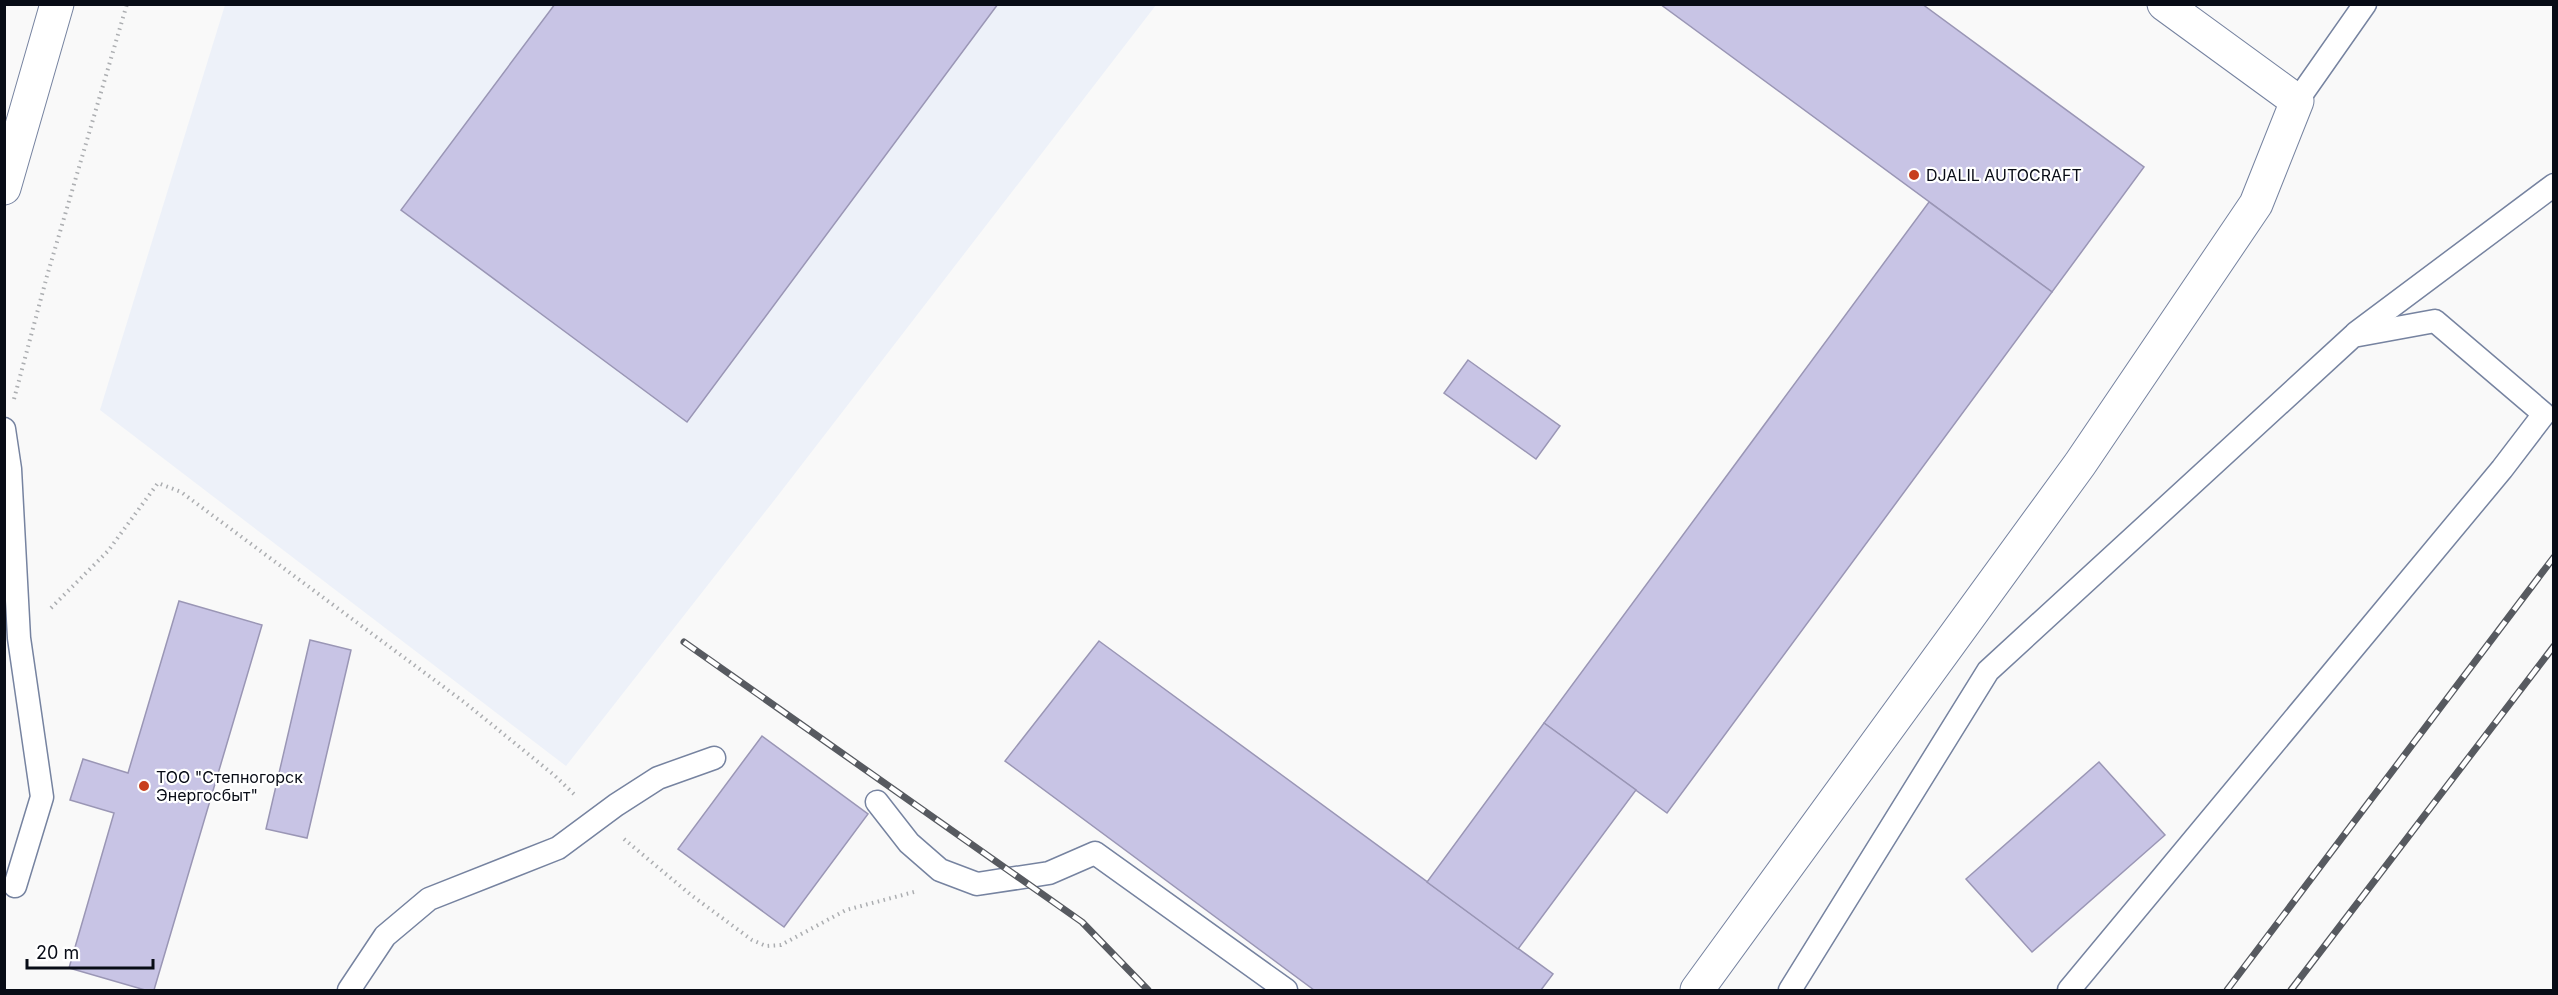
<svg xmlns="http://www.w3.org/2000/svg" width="2558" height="995" font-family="Inter,sans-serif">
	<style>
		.built { fill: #edf1f9 }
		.building { fill: #c8c4e5; stroke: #9a96b5; stroke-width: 1.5 }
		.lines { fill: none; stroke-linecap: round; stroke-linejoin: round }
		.lane-casing { stroke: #7683a0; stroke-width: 25 }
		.street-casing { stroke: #7683a0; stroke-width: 35 }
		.secondary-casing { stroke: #7683a0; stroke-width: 35 }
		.path { stroke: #acaeb1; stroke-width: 4; stroke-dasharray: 1.5 4.5; stroke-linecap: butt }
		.lane { stroke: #fff; stroke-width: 22 }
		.street { stroke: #fff; stroke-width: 33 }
		.secondary { stroke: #fff; stroke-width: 33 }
		.rail-casing { stroke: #575a60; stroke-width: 7 }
		.rail { stroke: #fff; stroke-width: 4.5; stroke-dasharray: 14; stroke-linecap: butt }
		.poi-dot { fill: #c83e1c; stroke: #fff; stroke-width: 2 }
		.labels { text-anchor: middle; stroke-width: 4.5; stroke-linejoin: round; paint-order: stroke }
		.poi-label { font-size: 16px; fill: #080c16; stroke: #fff; text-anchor: start }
	</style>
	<rect width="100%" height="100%" fill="#f9f9f9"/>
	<polygon class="built" points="225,5 1156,5 776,498 566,766 100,410"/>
	<g class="building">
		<polygon points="555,4 998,4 687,422 401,210"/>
		<polygon points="1660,4 1922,4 2144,167 2052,292"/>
		<polygon points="1929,202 2052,292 1667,813 1544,723"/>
		<polygon points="1468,360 1560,426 1536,459 1444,393"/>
		<polygon points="179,601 262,625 154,990 145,990 69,968 114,813 70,800 83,759 128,773"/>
		<polygon points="310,640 351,650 307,838 266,829"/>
		<polygon points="1099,641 1553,974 1541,990 1314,990 1005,761"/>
		<polygon points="1544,723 1636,790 1518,949 1427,882"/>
		<polygon points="762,736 868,814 784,927 678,849"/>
		<polygon points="2099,762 2165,835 2032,952 1966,879"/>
	</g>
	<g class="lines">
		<g class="lane-casing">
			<g id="lane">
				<polyline points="2297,101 2365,4"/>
				<polyline points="2356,333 2554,185"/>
				<polyline points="4,429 10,469 19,638 42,797 15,886"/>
				<polyline points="877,802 909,843 940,870 977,884 1049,873 1095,853 1286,990"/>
				<polyline points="349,990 385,936 429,899 558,848 616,805 658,778 714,758"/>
				<polyline points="1790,990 1988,671 2353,336 2435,321 2544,414 2502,469 2069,990"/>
			</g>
		</g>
		<g class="street-casing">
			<polyline id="street" points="1697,990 2080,464 2256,204 2297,101 2164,4"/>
		</g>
		<g class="secondary-casing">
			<polyline id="secondary" points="4,188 57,4"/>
		</g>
		<g class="path">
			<polyline points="14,399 47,276 127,4"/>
			<polyline points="51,608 108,551 158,483 181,492 464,702 554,775 576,796"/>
			<polyline points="624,839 691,895 752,940 766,946 781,945 846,910 914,892"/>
		</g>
		<use href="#lane" class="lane"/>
		<use href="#street" class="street"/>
		<use href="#secondary" class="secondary"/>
		<g class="rail-casing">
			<g id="rail">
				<polyline points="684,642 1082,922 1148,990"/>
				<polyline points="2227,990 2554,557"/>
				<polyline points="2291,990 2554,646"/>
			</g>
		</g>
		<use href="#rail" class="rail"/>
	</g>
	<g class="poi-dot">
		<circle cx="1914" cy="175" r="6"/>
		<circle cx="144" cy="786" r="6"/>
	</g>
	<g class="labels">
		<g class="poi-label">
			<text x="1926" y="181">DJALIL AUTOCRAFT</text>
			<text x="156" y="783">ТОО "Степногорск<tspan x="156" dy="18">Энергосбыт"</tspan></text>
		</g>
	</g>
	<rect width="2558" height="995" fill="none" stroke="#080c16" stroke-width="12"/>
	<path d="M27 959v9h126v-9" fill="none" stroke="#080c16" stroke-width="3"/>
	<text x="36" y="959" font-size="18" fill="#080c16" stroke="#ffffff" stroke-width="4.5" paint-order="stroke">20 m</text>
</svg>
